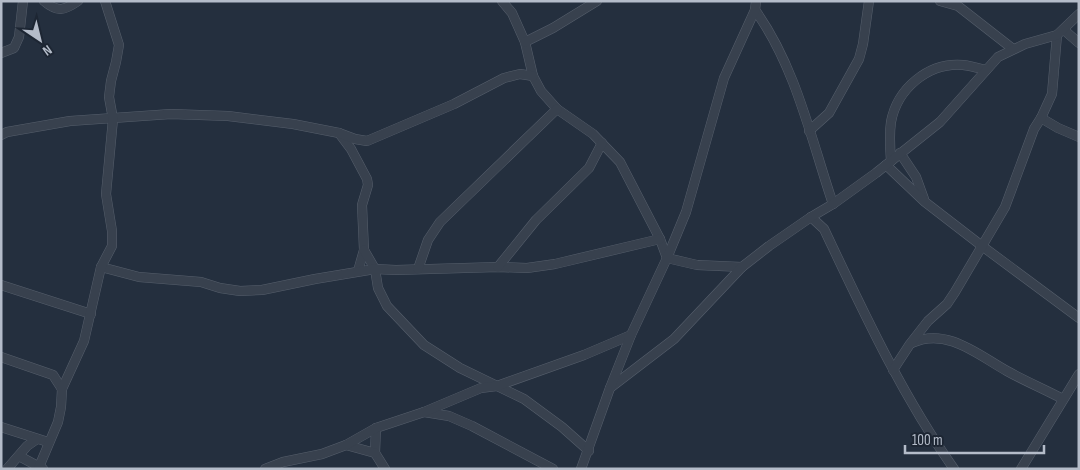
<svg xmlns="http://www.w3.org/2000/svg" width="1080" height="470" font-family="'Sofia Sans Condensed',sans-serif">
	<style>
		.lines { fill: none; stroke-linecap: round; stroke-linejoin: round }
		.street-casing { stroke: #565f6c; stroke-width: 10 }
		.street { stroke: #38414e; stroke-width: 9 }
	</style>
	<rect width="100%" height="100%" fill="#242f3e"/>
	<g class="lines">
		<g class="street-casing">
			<g id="street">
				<path d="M44,1C58,13 65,10 78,1"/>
				<polyline points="502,1 512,13 525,42 533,76 541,91 557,109 593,134 620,162 660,239 667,258 697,265 742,267"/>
				<polyline points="940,1 958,6 1013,49"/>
				<path d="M755,10C796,67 811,139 833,204"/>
				<polyline points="1064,30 1079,43"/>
				<polyline points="525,42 553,28 597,1"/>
				<polyline points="1,53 14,48 19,37 23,1"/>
				<polyline points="1041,118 1058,128 1079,137"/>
				<polyline points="809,131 829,113 859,59 863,44 869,1"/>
				<polyline points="339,133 351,149 367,179 368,185 362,205 364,250 358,271"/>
				<polyline points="1,135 7,132 70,121 171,114 228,116 293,124 339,133 355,139 367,141 454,104 504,78 520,74 533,76"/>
				<polyline points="900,153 916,177 924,199"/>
				<path d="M891,161C890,148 889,135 891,122C897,89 928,62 963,65C971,66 978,68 986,70"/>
				<polyline points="886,165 925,202 982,246 1079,318"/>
				<path d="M811,217L824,229C863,311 901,394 954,469"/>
				<polyline points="364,250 375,269 378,288 387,306 424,345 460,368 524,399 562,427 589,451"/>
				<polyline points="101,267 139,277 201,282 220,288 240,291 262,290 315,279 375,269 396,270 498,267 527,268 555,264 660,239"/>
				<polyline points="498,267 536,220 589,168 602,143"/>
				<polyline points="418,269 428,240 440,222 557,109"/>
				<polyline points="1,285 91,314"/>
				<path d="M912,343C947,327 978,355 1007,371C1025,381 1044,389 1063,399"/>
				<polyline points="1,357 53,375 62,389"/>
				<polyline points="893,370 910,344 928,321 947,304 955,292 1005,207 1034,129 1041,118 1052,94 1057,35"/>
				<polyline points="610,388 674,339 742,267 769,246 811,217 833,204 876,173 940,122 998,57 1025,44 1057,35 1079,14"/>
				<polyline points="424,412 449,416 472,426 553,469"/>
				<polyline points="1,427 48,442"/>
				<polyline points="376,428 375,453 385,469"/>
				<polyline points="346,445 375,453"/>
				<polyline points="19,456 43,469"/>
				<polyline points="39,467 58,422 61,407 62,389 84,341 101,267 112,246 112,231 106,194 113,119 109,97 111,81 116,62 119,45 105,1"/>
				<polyline points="7,469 27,446 37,439"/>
				<polyline points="265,469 283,462 322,454 346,445 376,428 424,412 481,388 497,386 584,355 631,335"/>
				<polyline points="581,469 610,388 631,335 667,258 686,212 724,78 755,10 756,1"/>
				<polyline points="1021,469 1079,374"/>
			</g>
		</g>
		<use href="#street" class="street"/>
	</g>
	<rect width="1080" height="470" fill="none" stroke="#b4bcc9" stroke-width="5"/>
	<g transform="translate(40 40) rotate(145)" stroke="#1d2633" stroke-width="4" paint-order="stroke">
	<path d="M0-4L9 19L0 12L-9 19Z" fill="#b4bcc9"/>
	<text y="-8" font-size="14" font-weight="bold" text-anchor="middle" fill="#b4bcc9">N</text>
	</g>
	<path d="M905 445v8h139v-8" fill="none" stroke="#b4bcc9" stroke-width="2.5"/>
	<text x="912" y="445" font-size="15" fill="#b4bcc9" stroke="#1d2633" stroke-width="4" paint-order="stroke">100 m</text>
</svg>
